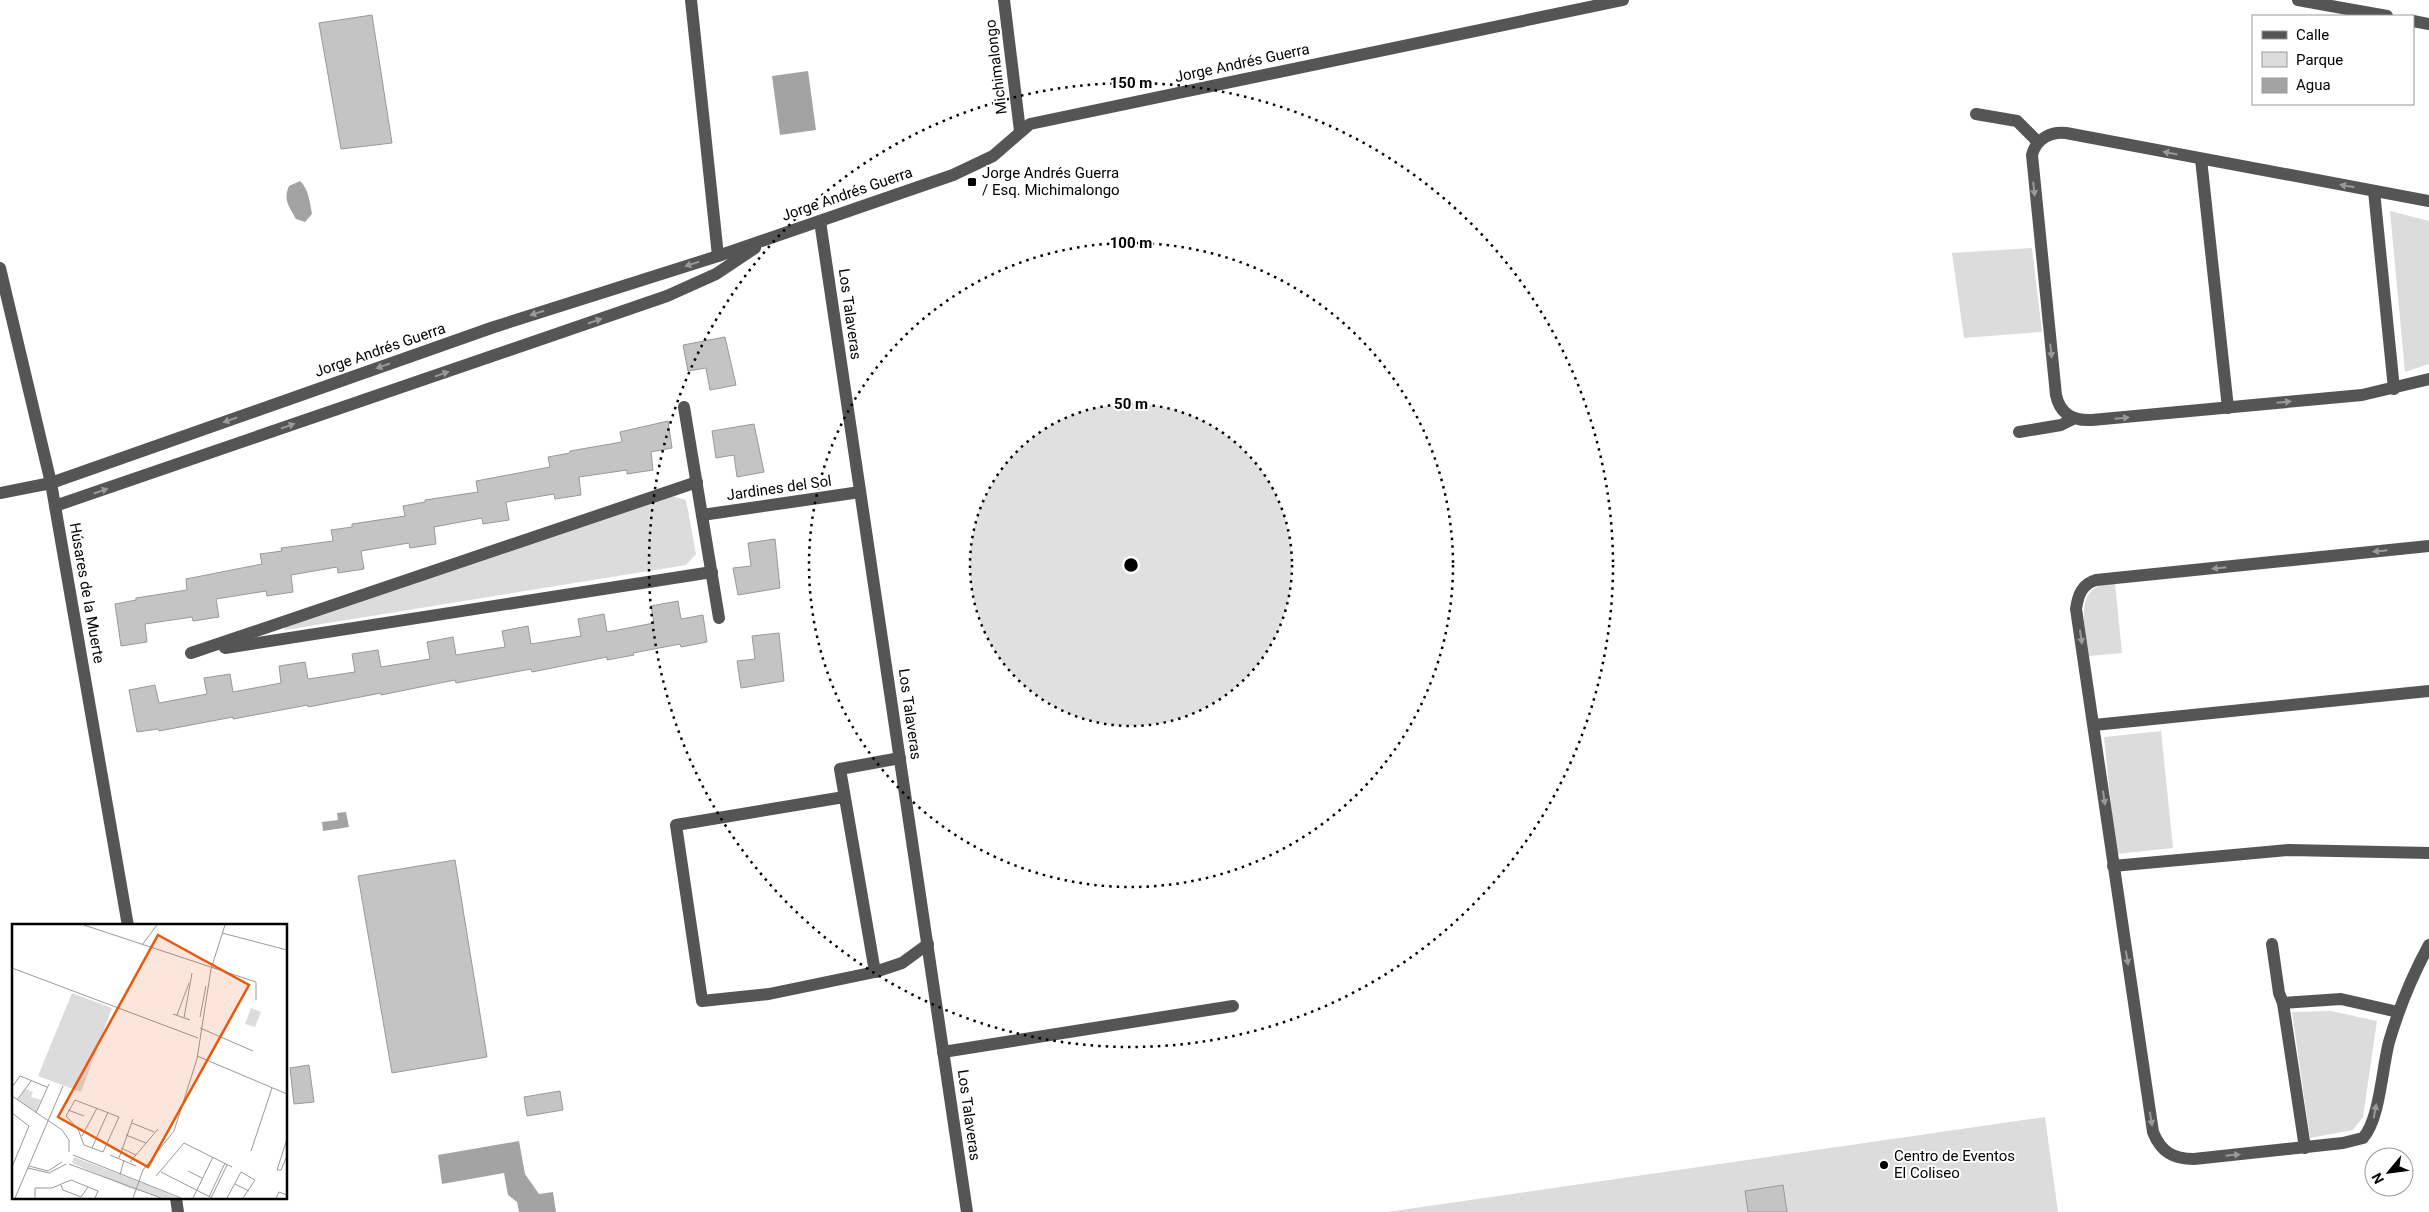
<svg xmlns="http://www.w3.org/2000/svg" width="2429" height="1212" font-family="Roboto,sans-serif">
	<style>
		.green { fill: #dcdcdc }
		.water { fill: #a3a3a3 }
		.building { fill: #c4c4c4; stroke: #999 }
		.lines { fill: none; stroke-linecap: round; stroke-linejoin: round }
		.minor { stroke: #555; stroke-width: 12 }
		.oneway { fill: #999 }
		.ring { fill: none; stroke: #000; stroke-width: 2.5; stroke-dasharray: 2.5 5 }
		.poi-dot { fill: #000; stroke: #fff; stroke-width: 2 }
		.labels { text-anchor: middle; stroke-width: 4; stroke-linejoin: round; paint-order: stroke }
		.street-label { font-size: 15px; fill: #000; stroke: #fff }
		.poi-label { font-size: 15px; fill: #000; stroke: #fff; text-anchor: start }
		.inset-road { fill: none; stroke: #999; stroke-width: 1 }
		.view { fill: #e8590c; fill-opacity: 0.15; stroke: #e8590c; stroke-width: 2.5 }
		.inset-edge { fill: none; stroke: #000; stroke-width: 2.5 }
		.centre { fill: #000; stroke: #fff; stroke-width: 2.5 }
		.ring-label { font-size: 15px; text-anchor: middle; font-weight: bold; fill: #000; stroke: #fff; stroke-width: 4; stroke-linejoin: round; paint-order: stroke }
	</style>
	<rect width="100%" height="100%" fill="#fff"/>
	<g class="green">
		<polygon points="2390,211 2429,221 2429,364 2405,372"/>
		<polygon points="2032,248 2042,332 1964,338 1952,253"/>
		<polygon points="672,496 686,500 696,554 686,565 285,630 284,627"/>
		<path d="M2115,583L2122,653L2089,656C2087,636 2074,596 2099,586C2103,584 2110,584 2115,583Z"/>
		<polygon points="2161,731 2173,848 2116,854 2104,737"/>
		<polygon points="2331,1011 2377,1021 2363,1117 2353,1130 2310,1138 2292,1012"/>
		<polygon points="2045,1117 2058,1212 1387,1212"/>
	</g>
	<g class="water">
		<polygon points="808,71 816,130 780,135 772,76"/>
		<path d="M300,181C309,189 310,204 312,214L305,222L296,219C289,206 283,200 289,186Z"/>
		<polygon points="346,812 349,827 323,831 322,822 338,820 337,813"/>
		<polygon points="519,1141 525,1174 539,1194 553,1192 556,1212 519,1212 517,1202 508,1195 504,1173 442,1184 438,1155"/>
	</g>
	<g class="building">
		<polygon points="372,15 392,143 341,149 319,23"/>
		<polygon points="725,337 736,385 710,390 706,368 688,371 683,345"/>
		<polygon points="668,421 672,448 651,452 653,470 627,474 627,470 579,477 581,495 555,499 554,494 506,502 509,520 483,524 482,518 434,527 436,544 410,548 409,543 361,551 364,569 338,573 337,567 291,575 293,592 267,596 266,591 216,599 219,617 193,621 192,617 145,624 147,642 121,646 115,604 136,600 136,598 187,590 186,579 262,564 260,554 282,551 281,548 333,541 331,530 352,527 352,524 405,516 403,506 425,502 425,500 478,492 476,481 550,467 548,457 570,453 570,451 622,442 620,432"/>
		<polygon points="754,424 764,472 737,477 734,455 716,458 712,431"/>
		<polygon points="775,539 780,588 738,595 733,568 751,566 748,543"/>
		<polygon points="678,601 681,619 703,615 707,642 681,647 680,644 633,653 634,655 607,660 607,657 532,672 531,669 456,683 455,680 381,695 381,693 308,707 308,705 233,719 233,717 159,731 158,729 137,732 129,690 155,685 159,703 207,694 204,678 230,674 233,692 281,683 279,666 305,662 308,679 355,672 352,654 378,650 381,667 430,659 427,642 453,637 456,655 505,647 502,631 528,626 531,644 581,636 578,619 604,614 607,632 654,623 651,606"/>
		<polygon points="779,633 784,681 741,688 737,661 755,659 752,636"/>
		<polygon points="455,860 487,1057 392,1073 358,876"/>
		<polygon points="309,1065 314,1102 294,1104 290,1068"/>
		<polygon points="560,1091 563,1110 527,1116 524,1097"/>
		<polygon points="1783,1185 1787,1212 1748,1212 1745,1191"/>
	</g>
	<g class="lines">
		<g class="minor">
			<polyline points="691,0 718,256"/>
			<polyline points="1004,0 1020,131"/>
			<polyline points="2298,0 2387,16"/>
			<polyline points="2413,21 2429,24"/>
			<polyline points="1976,114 2017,121 2038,142"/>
			<polyline points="2201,159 2228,408"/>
			<polyline points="2374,191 2394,389"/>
			<path d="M2429,201L2066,133C2051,131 2036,139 2032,155L2056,395C2060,414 2073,421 2092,420L2362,395L2429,379"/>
			<polyline points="820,221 967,1212"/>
			<polyline points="0,268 51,483 128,926"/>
			<polyline points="684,407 719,618"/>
			<polyline points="2019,432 2061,425 2073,419"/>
			<polyline points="0,493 51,483 494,327 718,256 953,175 993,156 1030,124 1623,0"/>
			<polyline points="55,506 667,296 716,274 755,248"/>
			<polyline points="702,515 860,492"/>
			<path d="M2429,546L2096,580C2082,584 2078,595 2076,609L2153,1132C2161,1152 2173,1159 2194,1159L2343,1143L2363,1138C2380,1119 2382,1068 2389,1042C2399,1008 2412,976 2429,945"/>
			<polyline points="225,648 712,572"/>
			<polyline points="191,653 697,482"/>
			<polyline points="2094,725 2429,691"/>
			<polyline points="844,797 676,825 702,1001 769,994 875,972 902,963 928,944"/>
			<polyline points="2113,866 2289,850 2429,853"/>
			<polyline points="2272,944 2279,993 2283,1003 2305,1148"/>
			<polyline points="875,972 840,769 900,758"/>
			<polyline points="2283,1003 2341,999 2398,1012"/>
			<polyline points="943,1052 1233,1006"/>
			<polyline points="176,1198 178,1212"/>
		</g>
	</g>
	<defs><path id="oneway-solid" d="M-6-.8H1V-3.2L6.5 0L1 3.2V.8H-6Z" transform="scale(1.25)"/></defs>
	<g class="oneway">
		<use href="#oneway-solid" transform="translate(2170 153) rotate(-169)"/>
		<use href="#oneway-solid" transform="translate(2347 186) rotate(-170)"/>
		<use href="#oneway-solid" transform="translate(2034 189) rotate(84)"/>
		<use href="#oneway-solid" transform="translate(692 264) rotate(163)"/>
		<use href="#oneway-solid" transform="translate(537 313) rotate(163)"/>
		<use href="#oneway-solid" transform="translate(595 321) rotate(-19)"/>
		<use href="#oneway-solid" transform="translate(2051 351) rotate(84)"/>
		<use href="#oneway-solid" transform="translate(383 366) rotate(161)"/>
		<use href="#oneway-solid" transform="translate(442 374) rotate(-19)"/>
		<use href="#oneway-solid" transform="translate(2284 402) rotate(-5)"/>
		<use href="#oneway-solid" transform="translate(2122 418) rotate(-5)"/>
		<use href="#oneway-solid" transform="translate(230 420) rotate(161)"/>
		<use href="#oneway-solid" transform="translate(288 426) rotate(-19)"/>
		<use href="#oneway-solid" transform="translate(101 491) rotate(-19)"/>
		<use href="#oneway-solid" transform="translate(2380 551) rotate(174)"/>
		<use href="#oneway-solid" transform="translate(2219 568) rotate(174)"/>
		<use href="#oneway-solid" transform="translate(2081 637) rotate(82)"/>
		<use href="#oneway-solid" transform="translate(2104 798) rotate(82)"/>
		<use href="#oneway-solid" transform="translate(2127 958) rotate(81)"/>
		<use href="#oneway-solid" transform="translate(2375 1111) rotate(-80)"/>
		<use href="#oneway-solid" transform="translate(2151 1119) rotate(81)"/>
		<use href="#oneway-solid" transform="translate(2233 1155) rotate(-6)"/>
	</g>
	<circle cx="1131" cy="565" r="161" fill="#000" fill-opacity=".12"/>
	<g class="ring">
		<circle cx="1131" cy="565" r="161"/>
		<circle cx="1131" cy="565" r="322"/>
		<circle cx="1131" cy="565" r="482"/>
	</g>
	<g class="poi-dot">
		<rect x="967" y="177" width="10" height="10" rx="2.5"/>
		<circle cx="1884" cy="1165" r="5"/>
	</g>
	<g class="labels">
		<g class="street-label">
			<text transform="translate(1242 63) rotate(-12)" y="5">Jorge Andrés Guerra</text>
			<text transform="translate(996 67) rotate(-97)" y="5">Michimalongo</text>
			<text transform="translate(847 194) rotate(-19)" y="5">Jorge Andrés Guerra</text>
			<text transform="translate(850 314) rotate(82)" y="5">Los Talaveras</text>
			<text transform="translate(380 350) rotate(-19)" y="5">Jorge Andrés Guerra</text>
			<text transform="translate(779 488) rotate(-8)" y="5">Jardines del Sol</text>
			<text transform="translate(87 593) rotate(80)" y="5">Húsares de la Muerte</text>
			<text transform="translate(910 714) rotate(82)" y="5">Los Talaveras</text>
			<text transform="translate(969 1115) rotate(82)" y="5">Los Talaveras</text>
		</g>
		<g class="poi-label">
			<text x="982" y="178">Jorge Andrés Guerra<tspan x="982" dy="17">/ Esq. Michimalongo</tspan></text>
			<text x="1894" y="1161">Centro de Eventos<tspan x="1894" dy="17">El Coliseo</tspan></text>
		</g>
	</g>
	<g transform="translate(12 924)">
		<rect width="275" height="275" fill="#fff"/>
		<path d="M60,69L100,84L69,168L26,152ZM239,84L249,88L243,103L233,100ZM13,165L21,168L19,173L29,176L24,188L6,176ZM62,233L135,261L166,274H152L117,264L60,239Z" fill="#dcdcdc"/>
		<path class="inset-road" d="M72,1L244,58V76M210,9L275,26M130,21L145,1M0,44L186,114M161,90L178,96M165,91L177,59M188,93L194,62M172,94L180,49M188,104L241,127M185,132L275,170M0,163L8,152L35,163M0,172L50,206L57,216V228M5,176L19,157M63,176L107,193L91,228L72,221L66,205L54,192ZM56,186L72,192M0,189L17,202L0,243M24,189L37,160M120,199L142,208M114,211L134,219M70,212L85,184M275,215L265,246H269L275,232M80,224L96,188M109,224L124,231M239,227L260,164M61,231L169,274M98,231L124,242M107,234L121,195M118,238L146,205M57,240L149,274M17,242L36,247L50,238M16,244L37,249L54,240M176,247L190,254M149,248L200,274M108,251L112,236M144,252L172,219L220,243M223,260L237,267M49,261L51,266L69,273L76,263M197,273L213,239M3,274L51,162M23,274V264H40L59,256L86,267L83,274M121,274L131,246L162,207L185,135L199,45L213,1M181,274L201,233M199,274L215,241M215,274L229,248L243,256L231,274M264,274L267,268L275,271"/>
		<path class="view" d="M146,11L237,61L136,243L46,193Z"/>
		<rect width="275" height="275" class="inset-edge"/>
	</g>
	<circle cx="1131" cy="565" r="8" class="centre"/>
	<g class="ring-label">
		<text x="1131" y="88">150 m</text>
		<text x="1131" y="248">100 m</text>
		<text x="1131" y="409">50 m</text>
	</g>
	<rect x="2252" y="15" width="162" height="90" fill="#ffffff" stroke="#999999"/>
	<rect x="2262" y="31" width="25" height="8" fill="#555555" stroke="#999999"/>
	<text x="2296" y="40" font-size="15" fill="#000000">Calle</text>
	<rect x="2262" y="52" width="25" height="15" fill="#dcdcdc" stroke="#999999"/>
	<text x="2296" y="65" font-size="15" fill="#000000">Parque</text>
	<rect x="2262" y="78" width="25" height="15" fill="#a3a3a3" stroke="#999999"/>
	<text x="2296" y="90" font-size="15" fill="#000000">Agua</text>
	<g transform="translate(2389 1172) rotate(241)"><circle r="24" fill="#ffffff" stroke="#999999"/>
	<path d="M0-4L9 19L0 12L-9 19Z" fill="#000000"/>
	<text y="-8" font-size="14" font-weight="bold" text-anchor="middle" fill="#000000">N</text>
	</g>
</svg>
